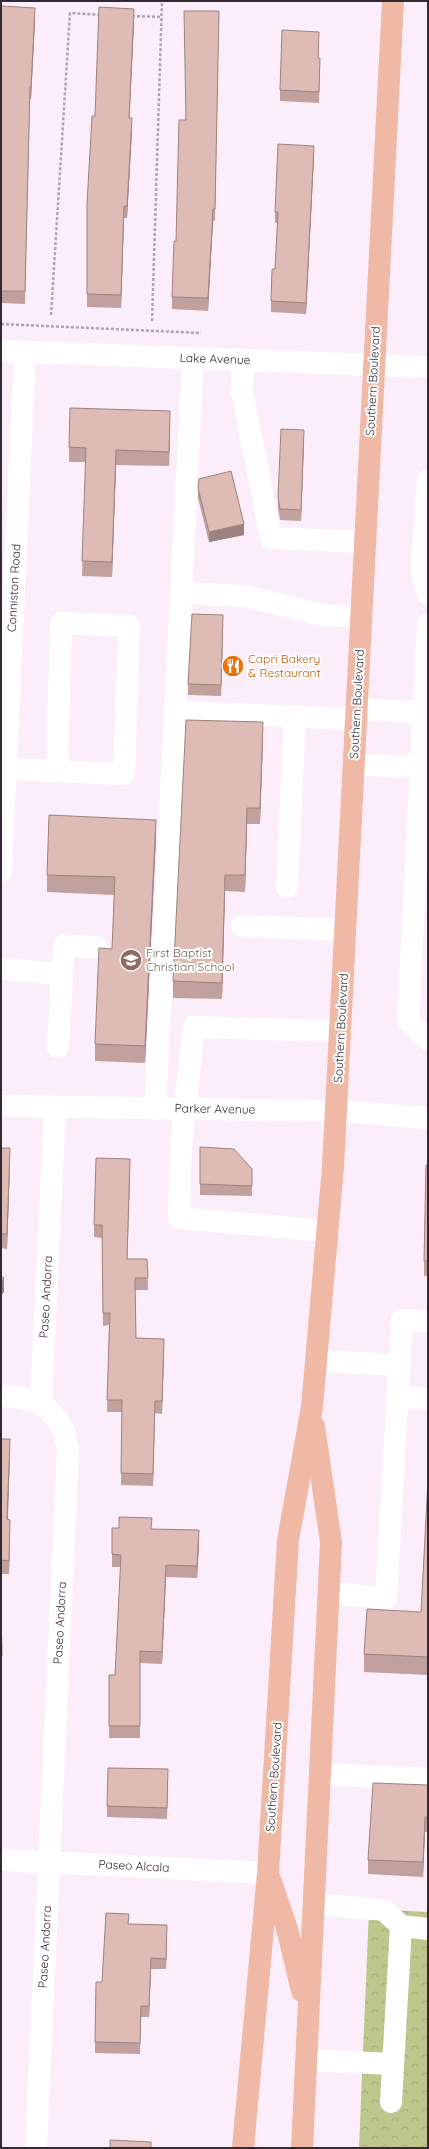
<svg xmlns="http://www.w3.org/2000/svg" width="429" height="2149" font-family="Quicksand,sans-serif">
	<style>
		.forest { fill: url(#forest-crowns) }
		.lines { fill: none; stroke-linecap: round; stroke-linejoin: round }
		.path { stroke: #b0a4b0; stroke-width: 2.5; stroke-dasharray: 3 2; stroke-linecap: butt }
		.minor { stroke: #fff; stroke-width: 22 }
		.major { stroke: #f0b9a6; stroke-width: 22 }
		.wall { fill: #c0a19d }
		.shaded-wall { fill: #9c837f }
		.building { fill: #dfbbb6; stroke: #9c837f }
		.labels { text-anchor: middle; stroke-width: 4; stroke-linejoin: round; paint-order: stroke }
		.street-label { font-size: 12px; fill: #322932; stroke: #fff }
		.food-label { font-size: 12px; fill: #c56008; stroke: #fff; text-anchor: start }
		.education-label { font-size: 12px; fill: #785e54; stroke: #fff; text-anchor: start }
	</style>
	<defs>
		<pattern id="forest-crowns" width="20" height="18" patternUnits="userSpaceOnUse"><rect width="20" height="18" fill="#bec88d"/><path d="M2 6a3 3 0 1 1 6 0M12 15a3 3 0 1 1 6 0" fill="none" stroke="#a4ac7a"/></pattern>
	</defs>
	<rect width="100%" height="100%" fill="#fcedfb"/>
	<polygon class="forest" points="369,1909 428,1912 428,2148 359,2148"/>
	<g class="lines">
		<g class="path">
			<polyline points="132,16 161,17"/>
			<polyline points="51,315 70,13 103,15"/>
			<polyline points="152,321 162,1"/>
			<polyline points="1,324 201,333"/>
		</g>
		<g class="minor">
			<polyline points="1,351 428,367"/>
			<polyline points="243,360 242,391 271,538 365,542"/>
			<polyline points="428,480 422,564 423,576 428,594"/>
			<polyline points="181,593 244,596 322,615 362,617"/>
			<polyline points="428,624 408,1021 428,1040"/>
			<polyline points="357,709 411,712 424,707"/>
			<polyline points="175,712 356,719"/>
			<polyline points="354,764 410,767 422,757"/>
			<path d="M6,769C45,771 84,772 124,774L129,626L61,623L57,771"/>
			<polyline points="1,872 25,352"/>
			<polyline points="287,887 295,716"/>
			<polyline points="242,926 346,930"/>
			<polyline points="1,969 62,974 58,1047"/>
			<polyline points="62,974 64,946 97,947"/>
			<polyline points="1,1106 337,1111 428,1118"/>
			<polyline points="155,1109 193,358"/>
			<polyline points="327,1231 179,1218 181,1145 194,1027 341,1031"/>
			<polyline points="315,1361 400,1365"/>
			<polyline points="1,1396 18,1397 41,1403"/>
			<polyline points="397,1397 428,1399"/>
			<polyline points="328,1593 386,1598 402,1320 428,1321"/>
			<polyline points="319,1774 428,1779"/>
			<polyline points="1,1860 268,1873"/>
			<polyline points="313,1904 384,1910 401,1926 428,1929"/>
			<polyline points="306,2060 393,2064"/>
			<polyline points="391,2102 401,1926"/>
			<path d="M36,2148L68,1450C65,1426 59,1419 41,1403L55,1108"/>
		</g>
		<g class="major">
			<polyline points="270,1879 288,1932 302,1991"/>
			<polyline points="243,2148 268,1873 288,1540 312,1407 333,1167 393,1"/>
			<polyline points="302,2148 331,1542 314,1426"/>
		</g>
	</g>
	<g class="wall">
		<polygon points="1,6 35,20 31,99 30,99 25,304 1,303"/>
		<polygon points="219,11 215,221 213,221 208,311 172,309 172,297 185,120"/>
		<polygon points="134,22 129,118 132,131 127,218 124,218 121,308 87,307 87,204 95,116"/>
		<polygon points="319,43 318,58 320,69 319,103 280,101 280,90"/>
		<polygon points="314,156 306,314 271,312 271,301 275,269 278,223 275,223 275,212"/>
		<polygon points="170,426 169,466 116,465 112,577 82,576 86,462 69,462 69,447"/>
		<polygon points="304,441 301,521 280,520 278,508 278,497"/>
		<polygon points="198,488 244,535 209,542 198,498"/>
		<polygon points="223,626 221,696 188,695 188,684"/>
		<polygon points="263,738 260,824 247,824 245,892 225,891 222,999 173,998 173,981"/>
		<polygon points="156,837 145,1063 95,1061 95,1044 112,949 114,895 47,892 47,875"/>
		<polygon points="200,1147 252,1169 252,1196 200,1195"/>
		<polygon points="1,1148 10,1163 7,1249 1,1248"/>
		<polygon points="428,1165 428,1276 424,1276 424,1261"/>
		<polygon points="130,1172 127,1259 147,1259 148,1290 135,1290 136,1338 164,1351 162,1414 155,1413 153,1486 121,1485 122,1412 107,1412 109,1325 103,1326 102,1238 94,1237 94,1225"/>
		<polygon points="1,1439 10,1452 8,1520 10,1533 9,1574 1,1574"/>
		<polygon points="428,1480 428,1675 364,1672 364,1654 421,1612"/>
		<polygon points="152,1529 199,1543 197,1578 166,1577 162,1664 140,1663 140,1738 109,1738 109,1675 115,1675 121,1567 112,1567 112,1554"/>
		<polygon points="1,1609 2,1656 2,1669 1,1669"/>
		<polygon points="168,1780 167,1819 107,1817 107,1806"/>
		<polygon points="428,1785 428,1832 425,1832 423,1877 368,1874 368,1860"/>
		<polygon points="129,1924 167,1936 166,1969 151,1969 149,2017 141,2017 140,2054 95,2053 95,2042 102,1982"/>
	</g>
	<g class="shaded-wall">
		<polygon points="35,8 35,20 31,99 31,87"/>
		<polygon points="134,9 134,22 129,131 129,118"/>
		<polygon points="132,118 132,131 127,218 127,206"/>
		<polygon points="314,146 314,156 306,314 306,303"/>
		<polygon points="124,206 124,218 121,308 121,295"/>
		<polygon points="213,209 213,221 208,311 208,298"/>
		<polygon points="170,411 170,426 169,466 169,452"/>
		<polygon points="304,430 304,441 301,521 301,510"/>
		<polygon points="116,450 116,465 112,577 112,562"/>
		<polygon points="244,524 244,535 209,542 209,532"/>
		<polygon points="223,615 223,626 221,696 221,685"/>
		<polygon points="263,722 263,738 260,824 260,808"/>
		<polygon points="247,808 247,824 245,892 245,875"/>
		<polygon points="156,820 156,837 145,1063 145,1046"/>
		<polygon points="225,875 225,891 222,999 222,983"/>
		<polygon points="10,1148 10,1163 7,1249 7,1234"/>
		<polygon points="130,1159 130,1172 127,1271 127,1259"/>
		<polygon points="4,1278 4,1292 1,1296 1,1282"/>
		<polygon points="164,1339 164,1351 162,1414 162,1401"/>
		<polygon points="155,1401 155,1413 153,1486 153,1474"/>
		<polygon points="10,1439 10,1452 7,1533 7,1519"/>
		<polygon points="10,1520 10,1533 9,1574 9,1561"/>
		<polygon points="199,1530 199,1543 197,1578 197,1566"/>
		<polygon points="166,1565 166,1577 162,1664 162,1652"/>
		<polygon points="425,1817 425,1832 423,1877 423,1862"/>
		<polygon points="167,1925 167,1936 166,1969 166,1959"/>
		<polygon points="151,1958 151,1969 149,2017 149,2006"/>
	</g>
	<g class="building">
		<polygon points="1,6 35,8 31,87 30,87 25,291 1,291"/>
		<polygon points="99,7 134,9 129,118 132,118 127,206 124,206 121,295 87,294 87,204 92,116 95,116"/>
		<polygon points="184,11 219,11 215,209 213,209 208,298 172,297 174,241 176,241 179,120 186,120"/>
		<polygon points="282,30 319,32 318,58 320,58 319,92 280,90"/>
		<polygon points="278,144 314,146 306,303 271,301 272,269 275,269 278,212 275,212"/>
		<polygon points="70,408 170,411 169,452 116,450 112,562 82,561 86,448 69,447"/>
		<polygon points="281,429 304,430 301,510 280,509 278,497"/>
		<polygon points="231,471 244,524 209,532 198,488 199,479"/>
		<polygon points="192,614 223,615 221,685 188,684"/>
		<polygon points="186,720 263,722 260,808 247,808 245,875 225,875 222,983 173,981"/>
		<polygon points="49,815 156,820 145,1046 95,1044 99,948 112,949 115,877 47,875"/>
		<polygon points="200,1147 234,1149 252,1169 252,1186 200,1184"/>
		<polygon points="1,1148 10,1148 7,1234 1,1234"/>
		<polygon points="96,1158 130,1159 127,1259 147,1259 148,1278 135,1278 136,1338 164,1339 162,1401 155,1401 153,1474 121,1473 122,1400 107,1400 110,1313 103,1313 102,1225 94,1225"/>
		<polygon points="426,1165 428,1165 428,1261 424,1261"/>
		<polygon points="1,1276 4,1278 1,1282"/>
		<polygon points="1,1439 10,1439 7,1519 10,1520 9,1561 1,1560"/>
		<polygon points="428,1480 428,1657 364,1654 367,1609 421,1612"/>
		<polygon points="119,1517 152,1518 151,1529 199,1530 197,1566 166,1565 162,1652 140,1651 140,1726 109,1726 109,1675 115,1675 121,1555 112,1554 112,1528 119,1528"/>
		<polygon points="1,1609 2,1656 1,1656"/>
		<polygon points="108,1768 168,1769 167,1808 107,1806"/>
		<polygon points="373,1783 428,1785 428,1817 425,1817 423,1862 368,1860"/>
		<polygon points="106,1913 129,1914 128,1924 167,1925 166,1959 151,1958 149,2006 141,2006 140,2043 95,2042 96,1982 102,1982"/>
		<polygon points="110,2140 151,2142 151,2148 110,2148"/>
	</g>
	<defs>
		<g id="restaurant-disc" transform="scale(1.15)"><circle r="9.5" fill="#e8710a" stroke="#fff"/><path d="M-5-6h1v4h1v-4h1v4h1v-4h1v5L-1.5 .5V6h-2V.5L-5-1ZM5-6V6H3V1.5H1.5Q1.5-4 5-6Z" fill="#fff"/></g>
		<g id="school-disc" transform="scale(1.15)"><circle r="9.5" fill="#8d6e63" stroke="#fff"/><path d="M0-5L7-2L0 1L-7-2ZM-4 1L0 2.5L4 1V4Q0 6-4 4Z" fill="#fff"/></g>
	</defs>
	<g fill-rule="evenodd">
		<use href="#restaurant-disc" x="233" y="666"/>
		<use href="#school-disc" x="131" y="960"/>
	</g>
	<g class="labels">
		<g class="street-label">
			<text transform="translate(215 359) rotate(2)" y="4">Lake Avenue</text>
			<text transform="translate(373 381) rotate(-87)" y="4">Southern Boulevard</text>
			<text transform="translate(14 588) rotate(-87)" y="4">Conniston Road</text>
			<text transform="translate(357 704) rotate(-87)" y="4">Southern Boulevard</text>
			<text transform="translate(341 1028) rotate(-87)" y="4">Southern Boulevard</text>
			<text transform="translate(215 1109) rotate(1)" y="4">Parker Avenue</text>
			<text transform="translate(46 1297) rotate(-87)" y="4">Paseo Andorra</text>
			<text transform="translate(60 1623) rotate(-87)" y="4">Paseo Andorra</text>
			<text transform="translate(274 1777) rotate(-86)" y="4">Southern Boulevard</text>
			<text transform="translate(134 1866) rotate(3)" y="4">Paseo Alcala</text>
			<text transform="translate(45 1947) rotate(-87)" y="4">Paseo Andorra</text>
		</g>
		<g class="food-label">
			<text x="248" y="663">Capri Bakery<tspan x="248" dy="14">&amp; Restaurant</tspan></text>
		</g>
		<g class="education-label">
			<text x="146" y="957">First Baptist<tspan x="146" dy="14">Christian School</tspan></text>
		</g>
	</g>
	<rect width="429" height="2149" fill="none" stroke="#322932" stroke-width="4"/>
</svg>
